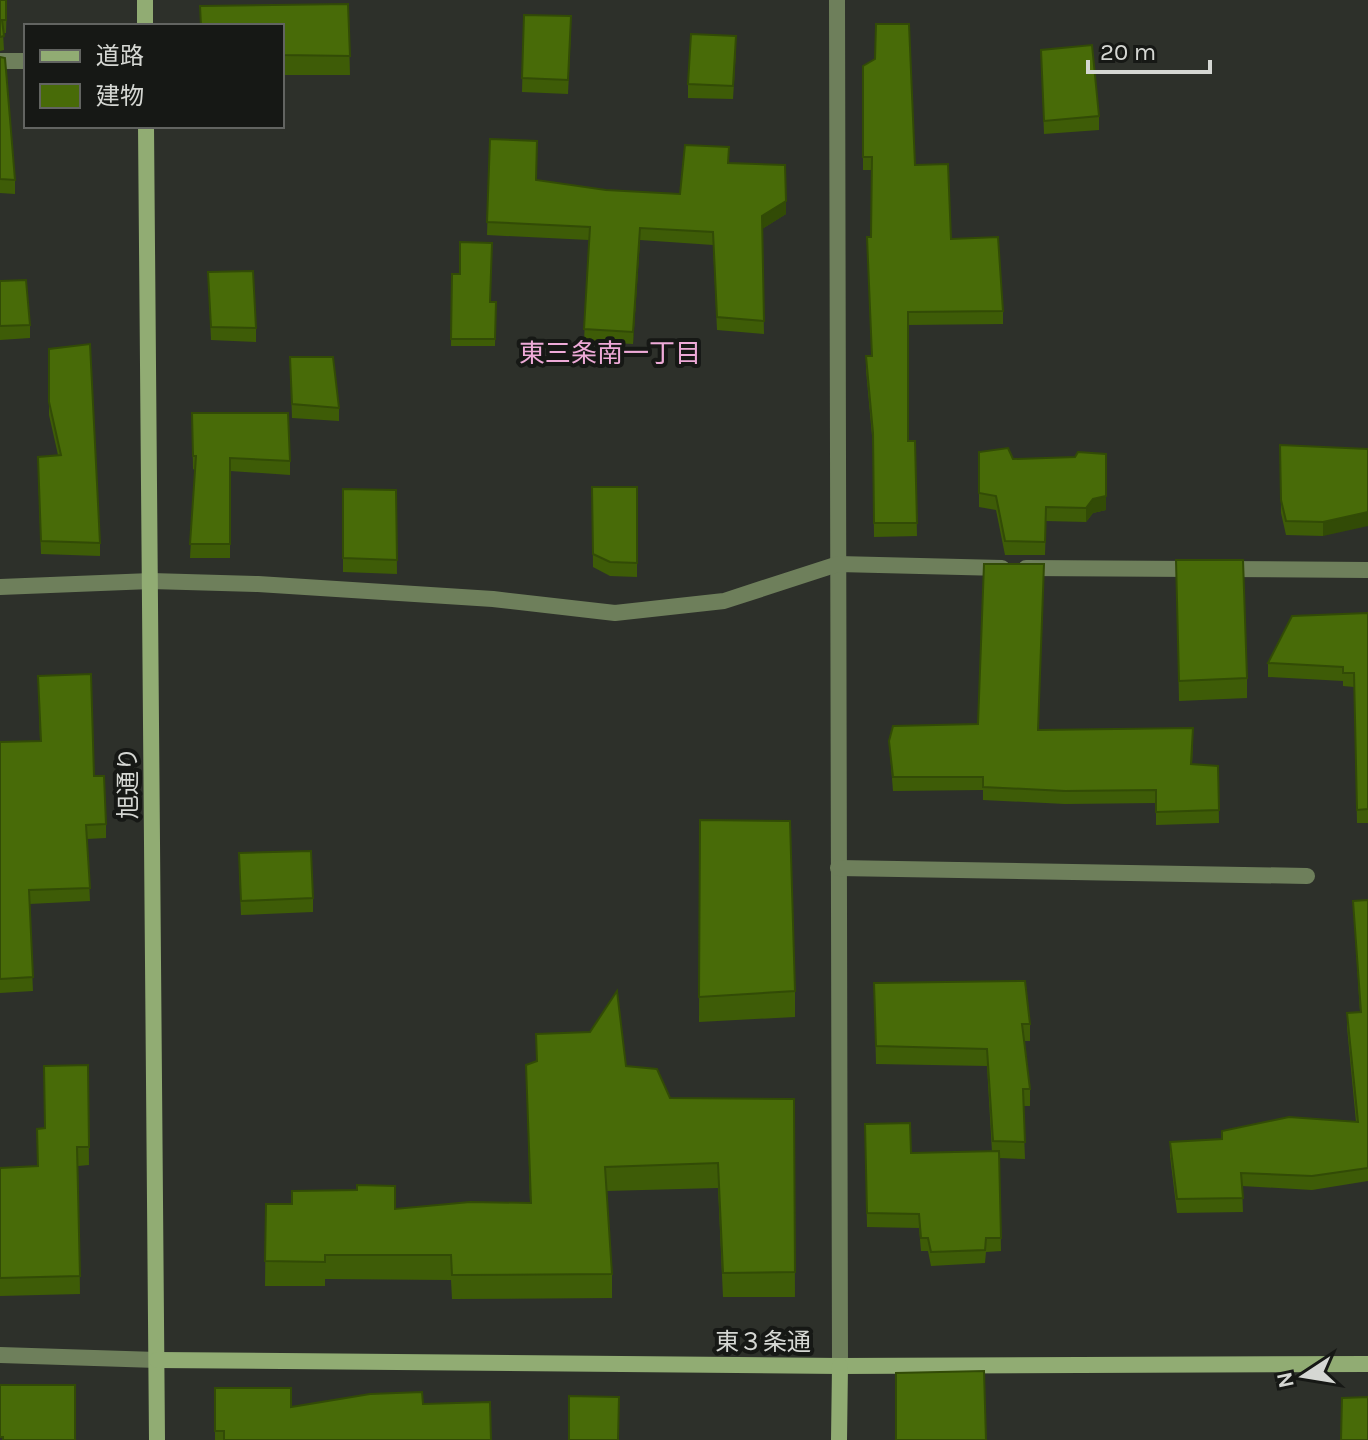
<svg xmlns="http://www.w3.org/2000/svg" width="1368" height="1440" font-family="Karla,'Noto Sans JP',sans-serif">
	<style>
		.lines { fill: none; stroke-linecap: round; stroke-linejoin: round }
		.street { stroke: #6e7f5b; stroke-width: 16 }
		.secondary { stroke: #91ac73; stroke-width: 16 }
		.wall { fill: #3e5c07 }
		.shaded-wall { fill: #324b06 }
		.building { fill: #486b08; stroke: #324b06; stroke-width: 2 }
		.labels { text-anchor: middle; stroke-width: 8; stroke-linejoin: round; paint-order: stroke }
		.street-label { font-size: 24px; fill: #d5d7d3; stroke: #161815 }
		.neighbourhood-label { font-size: 26px; fill: #eeaad8; stroke: #161815 }
	</style>
	<rect width="100%" height="100%" fill="#2d302a"/>
	<g class="lines">
		<g class="street">
			<polyline points="837,0 840,1366"/>
			<polyline points="0,61 26,61"/>
			<polyline points="1026,568 1194,569"/>
			<polyline points="1222,569 1368,570"/>
			<polyline points="0,587 151,581 258,584 493,599 615,613 724,601 838,564 1002,568"/>
			<polyline points="838,868 1307,876"/>
			<polyline points="0,1355 157,1360"/>
		</g>
		<g class="secondary">
			<polyline points="145,0 145,26"/>
			<polyline points="146,126 157,1440"/>
			<polyline points="157,1360 840,1366 1368,1364"/>
			<polyline points="839,1440 840,1366"/>
		</g>
	</g>
	<g class="wall">
		<polygon points="0,0 7,0 6,33 3,33 4,50 0,51"/>
		<polygon points="348,4 350,75 282,75 282,26 200,26 200,6"/>
		<polygon points="524,15 571,30 568,94 522,92"/>
		<polygon points="736,50 733,99 688,98 688,84"/>
		<polygon points="1041,50 1099,116 1099,130 1044,134"/>
		<polygon points="0,57 15,180 15,194 0,193"/>
		<polygon points="863,66 915,165 951,239 1003,311 1003,324 908,325 908,441 915,441 917,536 874,537 873,447 866,370 866,356 871,356 872,170 863,170"/>
		<polygon points="490,139 536,180 606,190 680,194 729,163 786,214 762,229 764,334 717,330 713,245 640,240 633,344 584,341 589,240 487,235"/>
		<polygon points="208,272 256,328 256,342 211,340"/>
		<polygon points="452,274 490,302 496,302 495,346 451,346"/>
		<polygon points="0,281 30,325 30,338 0,340"/>
		<polygon points="49,349 100,543 100,556 41,554 38,471 58,455 49,415"/>
		<polygon points="290,357 339,408 339,421 292,418"/>
		<polygon points="192,413 290,461 290,475 230,471 230,558 190,558 195,470 193,469"/>
		<polygon points="1280,445 1368,449 1323,536 1286,535 1281,513"/>
		<polygon points="979,452 1013,459 1106,510 1093,513 1086,522 1046,521 1045,555 1005,555 996,510 979,507"/>
		<polygon points="592,487 637,487 637,577 610,576 593,567"/>
		<polygon points="343,489 396,490 397,574 343,572"/>
		<polygon points="1176,560 1247,678 1247,698 1179,701"/>
		<polygon points="1368,613 1368,823 1357,823 1354,687 1343,686 1343,681 1268,677 1268,663"/>
		<polygon points="38,676 94,776 106,824 106,838 87,839 90,901 29,904 33,991 0,993 0,742 40,741"/>
		<polygon points="1039,730 1193,741 1192,765 1218,766 1219,823 1156,825 1156,803 1065,804 983,800 983,790 893,791 889,741"/>
		<polygon points="700,820 795,991 795,1017 699,1022"/>
		<polygon points="239,867 313,898 313,912 241,915"/>
		<polygon points="1368,900 1368,1181 1312,1190 1242,1186 1243,1212 1177,1213 1170,1156 1170,1142 1222,1139 1222,1131 1356,1122 1347,1027 1347,1013 1360,1012 1353,901"/>
		<polygon points="874,983 1030,1024 1030,1041 1024,1041 1030,1089 1030,1106 1023,1106 1025,1159 999,1158 1001,1251 986,1252 985,1263 931,1266 928,1251 921,1251 919,1228 867,1227 865,1124 911,1153 992,1152 987,1066 876,1064"/>
		<polygon points="536,1034 626,1066 670,1098 794,1099 795,1297 723,1297 718,1188 606,1191 612,1274 612,1298 452,1299 451,1280 325,1279 325,1286 265,1286 266,1204 395,1209 530,1203 526,1065 536,1061"/>
		<polygon points="88,1065 89,1165 78,1166 80,1294 0,1296 0,1168 37,1167 37,1129 45,1128"/>
		<polygon points="215,1388 291,1407 423,1404 491,1440 215,1440"/>
	</g>
	<g class="shaded-wall">
		<polygon points="786,201 786,214 762,229 762,216"/>
		<polygon points="640,228 640,240 633,344 633,332"/>
		<polygon points="1106,454 1106,510 1093,513 1086,522 1086,508 1093,499"/>
		<polygon points="1368,512 1368,526 1323,536 1323,522"/>
	</g>
	<g class="building">
		<polygon points="0,0 6,0 6,20 2,20 4,36 0,37"/>
		<polygon points="348,4 350,56 282,55 282,26 201,26 200,6"/>
		<polygon points="524,15 571,16 568,80 522,78"/>
		<polygon points="876,24 909,24 915,165 948,164 951,239 998,237 1003,311 908,312 908,441 915,441 917,523 874,523 873,433 866,356 872,356 867,237 871,237 872,157 863,157 863,66 875,59"/>
		<polygon points="691,34 736,36 733,86 688,84"/>
		<polygon points="1092,45 1099,116 1044,121 1041,50"/>
		<polygon points="0,57 5,58 15,180 0,179"/>
		<polygon points="490,139 537,141 536,180 606,190 680,194 685,145 729,147 728,163 785,165 786,201 762,216 764,321 717,317 713,232 640,228 633,332 584,329 590,227 487,222"/>
		<polygon points="460,242 492,243 490,302 496,302 495,339 451,339 452,274 460,274"/>
		<polygon points="253,271 256,328 211,327 208,272"/>
		<polygon points="26,280 30,325 0,326 0,281"/>
		<polygon points="90,344 100,543 41,541 38,457 61,455 49,402 49,349"/>
		<polygon points="290,357 333,357 339,408 292,404"/>
		<polygon points="192,413 288,413 290,461 230,458 230,544 190,544 196,456 193,456"/>
		<polygon points="1280,445 1368,449 1368,512 1323,522 1286,521 1281,500"/>
		<polygon points="1008,448 1013,459 1075,457 1078,452 1106,454 1106,496 1093,499 1086,508 1046,507 1045,542 1005,541 996,496 979,493 979,452"/>
		<polygon points="592,487 637,487 637,563 610,562 593,554"/>
		<polygon points="343,489 396,490 397,560 343,558"/>
		<polygon points="1176,560 1243,560 1247,678 1179,681"/>
		<polygon points="984,564 1044,564 1038,730 1193,728 1191,764 1218,766 1219,810 1156,812 1156,790 1065,791 983,787 983,777 893,777 889,741 893,726 978,724"/>
		<polygon points="1368,613 1368,809 1357,810 1354,673 1343,673 1343,667 1268,663 1292,616"/>
		<polygon points="91,674 94,776 104,776 106,824 86,825 90,888 29,890 33,977 0,979 0,742 41,741 38,676"/>
		<polygon points="700,820 790,821 795,991 699,997"/>
		<polygon points="311,851 313,898 241,901 239,853"/>
		<polygon points="1368,900 1368,1168 1312,1176 1241,1173 1243,1198 1177,1199 1170,1142 1222,1139 1222,1131 1289,1117 1358,1122 1347,1013 1361,1012 1353,901"/>
		<polygon points="1025,981 1030,1024 1022,1024 1030,1089 1023,1089 1025,1142 993,1141 987,1049 876,1046 874,983"/>
		<polygon points="617,991 626,1066 657,1069 670,1098 794,1099 795,1272 723,1273 718,1163 605,1167 612,1274 452,1275 451,1255 325,1255 325,1262 265,1261 266,1204 292,1204 292,1191 357,1190 357,1185 395,1186 395,1209 470,1202 531,1203 526,1065 537,1061 536,1034 590,1032"/>
		<polygon points="88,1065 89,1147 77,1147 80,1276 0,1278 0,1168 38,1166 37,1129 45,1128 44,1066"/>
		<polygon points="910,1123 911,1153 999,1151 1001,1238 986,1238 985,1250 931,1252 928,1238 921,1238 919,1214 867,1213 865,1124"/>
		<polygon points="984,1371 986,1440 896,1440 896,1373"/>
		<polygon points="0,1385 75,1385 75,1440 3,1440 3,1437 0,1437"/>
		<polygon points="215,1388 291,1388 291,1407 370,1394 422,1392 423,1404 490,1402 491,1440 224,1440 224,1431 215,1431"/>
		<polygon points="569,1396 619,1397 618,1440 569,1440"/>
		<polygon points="1368,1397 1368,1440 1341,1440 1342,1398"/>
	</g>
	<g class="labels">
		<g class="street-label">
			<text transform="translate(128 783) rotate(-90)" y="8">旭通り</text>
			<text x="763" y="1350">東３条通</text>
		</g>
		<g class="neighbourhood-label">
			<text x="610" y="362">東三条南一丁目</text>
		</g>
	</g>
	<rect x="24" y="24" width="260" height="104" fill="#161815" stroke="#626461" stroke-width="2"/>
	<rect x="40" y="50" width="40" height="12" fill="#91ac73" stroke="#626461" stroke-width="2"/>
	<text x="96" y="64" font-size="24" fill="#d5d7d3">道路</text>
	<rect x="40" y="84" width="40" height="24" fill="#486b08" stroke="#626461" stroke-width="2"/>
	<text x="96" y="104" font-size="24" fill="#d5d7d3">建物</text>
	<g transform="translate(1304 1376) rotate(258)" stroke="#161815" stroke-width="6" paint-order="stroke">
	<path d="M0-6L14 30L0 20L-14 30Z" fill="#d5d7d3"/>
	<text y="-12" font-size="22" font-weight="bold" text-anchor="middle" fill="#d5d7d3">N</text>
	</g>
	<path d="M1088 60v12h122v-12" fill="none" stroke="#d5d7d3" stroke-width="4"/>
	<text x="1100" y="60" font-size="24" fill="#d5d7d3" stroke="#161815" stroke-width="6" paint-order="stroke">20 m</text>
</svg>
